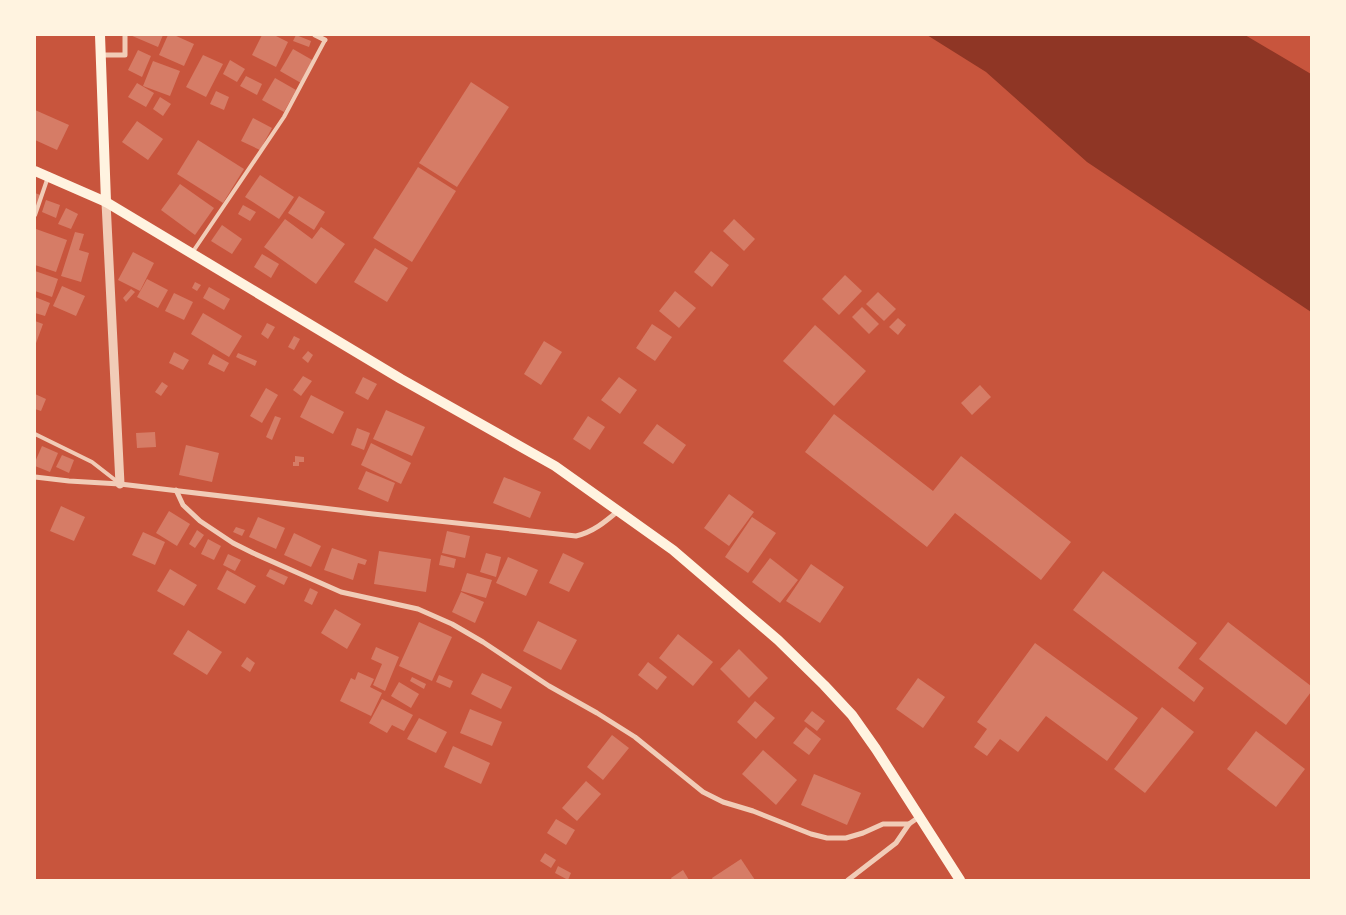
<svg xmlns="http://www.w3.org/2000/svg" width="1346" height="915" font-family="'Noto Sans',sans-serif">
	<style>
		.water { fill: #8f3625 }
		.building { fill: #d67c66 }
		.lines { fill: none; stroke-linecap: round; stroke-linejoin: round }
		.service { stroke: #f1ccb7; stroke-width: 4 }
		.minor { stroke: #f1ccb7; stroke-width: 5 }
		.tertiary { stroke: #f1ccb7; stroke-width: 9 }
		.secondary { stroke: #fff3e0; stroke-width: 10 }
	</style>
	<rect width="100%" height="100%" fill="#c8553d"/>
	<polygon class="water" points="927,35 1245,35 1311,74 1311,312 1087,162 986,72"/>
	<g class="building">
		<polygon points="130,35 163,35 158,47"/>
		<polygon points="168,35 174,35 194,44 184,66 159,55"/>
		<polygon points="262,35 274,35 288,42 276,67 252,55"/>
		<polygon points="296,35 311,41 309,47 293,41"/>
		<polygon points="293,49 314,61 301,83 280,71"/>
		<polygon points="138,50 151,56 142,77 128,70"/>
		<polygon points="203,55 223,64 206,97 186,87"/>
		<polygon points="230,60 245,69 237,82 223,74"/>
		<polygon points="153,61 180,71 170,96 143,86"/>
		<polygon points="246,76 262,84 257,95 240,86"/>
		<polygon points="275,78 296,90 284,112 262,100"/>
		<polygon points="471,82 509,107 457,187 419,163"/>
		<polygon points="137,83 154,93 146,107 128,97"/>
		<polygon points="216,91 229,97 224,110 210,104"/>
		<polygon points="160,97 171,104 163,116 153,109"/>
		<polygon points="35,110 69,125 57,150 35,140"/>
		<polygon points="253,118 272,128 260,150 241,141"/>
		<polygon points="137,121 163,139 148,160 122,142"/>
		<polygon points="198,140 244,169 223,203 177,174"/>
		<polygon points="418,167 456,191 412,262 373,238"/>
		<polygon points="260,175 294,197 279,219 245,197"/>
		<polygon points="180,184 214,208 195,235 161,210"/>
		<polygon points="35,193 43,196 35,216"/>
		<polygon points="299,196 325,212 314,230 288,213"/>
		<polygon points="46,200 60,205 56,218 42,212"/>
		<polygon points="243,205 256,212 250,221 238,214"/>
		<polygon points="66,208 78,214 71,229 58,224"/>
		<polygon points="285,219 312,239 321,227 345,244 316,284 264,247"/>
		<polygon points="734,219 755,239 744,251 723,231"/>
		<polygon points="222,225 242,239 232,254 211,241"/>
		<polygon points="36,229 67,240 56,272 35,265 35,233"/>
		<polygon points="75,232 84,234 79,250 89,253 81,282 61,276"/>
		<polygon points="375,248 408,268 387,302 354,282"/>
		<polygon points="711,251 729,265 712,287 694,272"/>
		<polygon points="133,252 154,263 140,291 118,280"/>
		<polygon points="262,254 279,264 271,278 254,267"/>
		<polygon points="35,271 58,279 52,297 35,291"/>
		<polygon points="845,275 862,291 839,315 822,299"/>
		<polygon points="147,279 168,290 158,308 137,297"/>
		<polygon points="195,282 201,285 197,291 192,288"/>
		<polygon points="62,286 85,296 76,316 53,306"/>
		<polygon points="209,287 230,299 224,310 203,298"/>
		<polygon points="131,289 135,292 126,302 123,298"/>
		<polygon points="675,291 696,308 679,328 659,311"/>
		<polygon points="878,292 896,309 884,321 866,304"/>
		<polygon points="174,293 193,302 184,320 165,311"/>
		<polygon points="35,297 50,303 45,316 35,313"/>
		<polygon points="862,307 879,324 869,334 852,317"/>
		<polygon points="203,313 242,336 229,357 191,334"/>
		<polygon points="898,318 906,325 898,335 889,327"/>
		<polygon points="35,321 43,324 35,346"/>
		<polygon points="267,323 275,327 268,339 261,334"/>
		<polygon points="652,324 672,337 655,361 636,348"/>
		<polygon points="815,325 866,371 834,406 783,361"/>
		<polygon points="294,336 300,339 294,350 288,347"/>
		<polygon points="544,341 562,352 541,385 524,374"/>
		<polygon points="308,351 313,355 308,363 302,358"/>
		<polygon points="174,352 189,360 183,370 169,363"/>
		<polygon points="238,353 257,361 255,366 236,357"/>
		<polygon points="213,354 229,363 224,372 208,364"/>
		<polygon points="303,376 312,381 301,396 293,390"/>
		<polygon points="363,377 377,384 368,400 355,393"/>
		<polygon points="619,377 637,390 620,414 601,400"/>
		<polygon points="162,382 168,386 161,396 155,392"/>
		<polygon points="980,385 991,397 972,415 961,403"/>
		<polygon points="266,388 278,395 262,423 250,416"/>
		<polygon points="35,394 46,399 41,411 35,409"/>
		<polygon points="311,395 344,412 333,434 300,417"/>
		<polygon points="386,410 425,427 412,456 373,439"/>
		<polygon points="834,414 933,491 961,456 1071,542 1041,580 955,513 927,547 805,452"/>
		<polygon points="275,416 281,418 272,440 266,437"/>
		<polygon points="588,416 605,427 590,450 573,439"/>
		<polygon points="657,424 686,445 673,464 643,443"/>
		<polygon points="357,428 370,433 364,450 351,445"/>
		<polygon points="155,432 156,447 137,448 136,433"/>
		<polygon points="371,443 411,463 401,484 361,465"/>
		<polygon points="186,445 219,453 212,482 179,475"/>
		<polygon points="42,446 58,453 50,472 35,466 35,462"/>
		<polygon points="62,455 74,460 69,473 56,467"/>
		<polygon points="295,456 304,457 304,462 299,462 299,466 293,466 293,462 295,462"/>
		<polygon points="366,471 395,483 388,502 358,489"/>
		<polygon points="504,477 541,492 530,518 493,503"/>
		<polygon points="729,494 754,512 729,546 704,528"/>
		<polygon points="61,506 85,517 74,541 50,531"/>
		<polygon points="169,511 190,524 177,546 156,533"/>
		<polygon points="258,517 285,528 276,549 249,537"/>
		<polygon points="752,517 776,533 748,573 725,557"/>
		<polygon points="236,527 245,530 242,536 233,532"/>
		<polygon points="197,530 204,535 195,548 189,544"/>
		<polygon points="447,531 470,536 465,558 442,553"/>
		<polygon points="143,532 165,542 155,565 132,555"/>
		<polygon points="294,533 321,546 311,567 284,555"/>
		<polygon points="208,539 221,546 214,560 201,554"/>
		<polygon points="332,548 367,560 365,565 358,563 353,580 324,570"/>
		<polygon points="379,551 431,559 426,592 374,584"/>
		<polygon points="486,553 501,557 496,577 480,572"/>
		<polygon points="563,553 584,563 569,592 549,583"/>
		<polygon points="228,554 241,560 235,571 223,565"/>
		<polygon points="441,555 456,559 454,568 439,565"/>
		<polygon points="508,557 538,570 526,596 496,583"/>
		<polygon points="770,558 798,580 780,603 752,582"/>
		<polygon points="811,564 844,587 820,623 786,601"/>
		<polygon points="170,569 197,585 184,606 157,591"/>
		<polygon points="270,569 288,577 284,585 266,576"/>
		<polygon points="227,570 256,586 245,604 217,589"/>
		<polygon points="1103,571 1197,643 1178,668 1204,688 1194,702 1073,610"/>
		<polygon points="467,573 492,580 486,598 461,591"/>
		<polygon points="310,588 318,592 312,605 304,601"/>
		<polygon points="461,592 484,602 475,623 452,612"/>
		<polygon points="335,609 361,624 347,649 321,633"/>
		<polygon points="538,621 577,640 561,670 523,651"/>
		<polygon points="419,622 452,637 432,681 399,666"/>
		<polygon points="1228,622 1311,686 1311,692 1286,725 1199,659"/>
		<polygon points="188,630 222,652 207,675 173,654"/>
		<polygon points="678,634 713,662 693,686 659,658"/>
		<polygon points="1035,643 1138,718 1107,761 1046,716 1018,752 1000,739 987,756 974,747 987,729 977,722"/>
		<polygon points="376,647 399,657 385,691 373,685 382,664 371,659"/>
		<polygon points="739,649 768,678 749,698 720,669"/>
		<polygon points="247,657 255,663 250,672 241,666"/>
		<polygon points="648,662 667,677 657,690 638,675"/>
		<polygon points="358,672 374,679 370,687 382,693 371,716 340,701 351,678 355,680"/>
		<polygon points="482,673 512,687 501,709 471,694"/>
		<polygon points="439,675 453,681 450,688 436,682"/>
		<polygon points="412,677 426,684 424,689 410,681"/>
		<polygon points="918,678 945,697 923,728 896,709"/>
		<polygon points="399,682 419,694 411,708 391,696"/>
		<polygon points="382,699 413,715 404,731 392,725 387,733 369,723"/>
		<polygon points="755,701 775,718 756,739 737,722"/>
		<polygon points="1162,707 1194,732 1145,793 1114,769"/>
		<polygon points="470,709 502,722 492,746 460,733"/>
		<polygon points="812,711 825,721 817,731 804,721"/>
		<polygon points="419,718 447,732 436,753 407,739"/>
		<polygon points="806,727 821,739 809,755 793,743"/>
		<polygon points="1256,731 1305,769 1276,807 1227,769"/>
		<polygon points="612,735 629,748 603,780 587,767"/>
		<polygon points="453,746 490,763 481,784 444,767"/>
		<polygon points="763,750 797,780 776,805 742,774"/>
		<polygon points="814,774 861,793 847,825 801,805"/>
		<polygon points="586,781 601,794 577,821 562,808"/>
		<polygon points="556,819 575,830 566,845 547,833"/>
		<polygon points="545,853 556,860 551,868 540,861"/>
		<polygon points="741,859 755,880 713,880 712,878"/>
		<polygon points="558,866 571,873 568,880 555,873"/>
		<polygon points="683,870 689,880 672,880 671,878"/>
	</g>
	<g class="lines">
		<g class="service">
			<polyline points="35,215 48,177"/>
			<polyline points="192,253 284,117 325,40"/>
			<polyline points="35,434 92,462 119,483"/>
		</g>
		<g class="minor">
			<polyline points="315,35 325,40"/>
			<polyline points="101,55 125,55 125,35"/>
			<path d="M35,477L69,481L120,484L373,514L576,536C593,532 605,522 618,511"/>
			<polyline points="176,490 183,505 200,521 233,543 253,553 341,592 418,609 452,624 483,642 549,686 597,713 635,737 703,792 723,802 753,811 811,834 827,838 846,838 863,833 883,824 909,824"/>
			<polyline points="848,880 896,843 909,824 919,817"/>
		</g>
		<polyline class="tertiary" points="106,202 120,484"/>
		<g class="secondary">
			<polyline points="100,35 106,202"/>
			<polyline points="35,171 106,202 401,379 555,466 673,550 778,640 824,685 852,715 876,749 960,880"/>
		</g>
	</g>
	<rect width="1346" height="915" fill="none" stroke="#fff3e0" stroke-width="72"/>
</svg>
